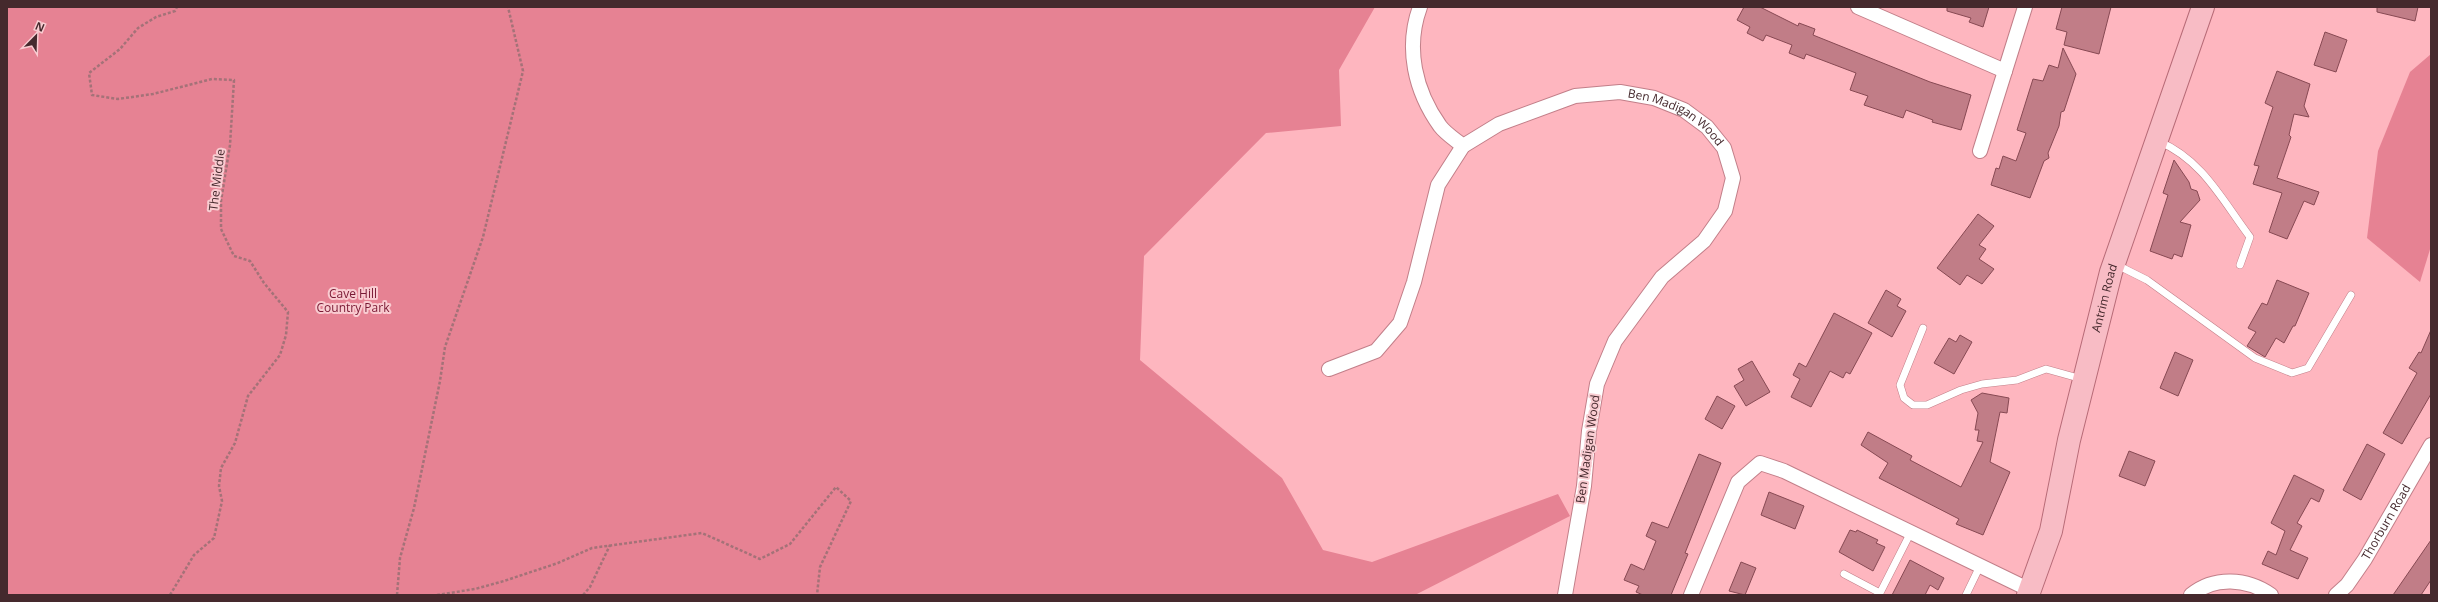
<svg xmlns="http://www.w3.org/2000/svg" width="2438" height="602" font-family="'Open Sans',sans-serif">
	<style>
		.green { fill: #e68293 }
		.building { fill: #c17d87; stroke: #874953 }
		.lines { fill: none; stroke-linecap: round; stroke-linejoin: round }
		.lane-casing { stroke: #c27f89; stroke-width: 8 }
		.street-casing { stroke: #c27f89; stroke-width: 16 }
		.primary-casing { stroke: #b76b77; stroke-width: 24 }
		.path { stroke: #a47278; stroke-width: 2.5; stroke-dasharray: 3 2; stroke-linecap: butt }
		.lane { stroke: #fff; stroke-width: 7 }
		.street { stroke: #fff; stroke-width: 14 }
		.primary { stroke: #f8bcc5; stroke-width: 22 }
		.labels { text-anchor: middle; stroke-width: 4; stroke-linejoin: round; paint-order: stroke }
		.street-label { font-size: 12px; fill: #45292d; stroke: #f9ccd1 }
		.park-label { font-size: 12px; fill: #791833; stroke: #f9ccd1 }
	</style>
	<rect width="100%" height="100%" fill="#feb6bf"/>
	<g class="green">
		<polygon points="7,7 1375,7 1339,70 1341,126 1266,133 1144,256 1140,360 1282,478 1323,550 1372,562 1558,494 1570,516 1415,595 7,595"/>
		<polygon points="2431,54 2431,246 2420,282 2367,238 2378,151 2410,72"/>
	</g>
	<g class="building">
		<polygon points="1744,7 1760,7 1798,26 1799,23 1815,29 1813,35 1930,82 1971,95 1961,130 1932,122 1933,120 1906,110 1903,118 1864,105 1868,96 1850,90 1856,73 1806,54 1804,59 1789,53 1792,45 1766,35 1763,41 1747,33 1750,27 1737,20"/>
		<polygon points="1947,7 1989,7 1983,27 1969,22 1971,18 1947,11"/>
		<polygon points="2062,7 2111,7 2099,54 2064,45 2067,32 2056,29"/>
		<polygon points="2377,7 2418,7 2415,21 2377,12"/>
		<polygon points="2325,32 2347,40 2336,72 2314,65"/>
		<polygon points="2063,48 2076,74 2064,111 2061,112 2059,126 2048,153 2049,158 2044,161 2030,198 1991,185 1996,168 1999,169 2003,156 2016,161 2026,133 2017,130 2033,79 2043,81 2049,65 2058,68"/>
		<polygon points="2277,71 2310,84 2304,106 2309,117 2294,114 2289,135 2291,137 2277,178 2319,192 2314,205 2304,201 2287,239 2269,232 2282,193 2253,184 2259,166 2254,165 2273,107 2265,103"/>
		<polygon points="2174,160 2189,182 2191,189 2197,191 2200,200 2180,222 2191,225 2182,257 2174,254 2172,259 2150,251 2168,195 2163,193"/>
		<polygon points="1978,214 1994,226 1979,245 1986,249 1979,259 1994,269 1982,284 1967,275 1960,285 1937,268"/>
		<polygon points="2277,280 2309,293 2295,326 2293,326 2284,343 2276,338 2265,357 2247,346 2256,332 2248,328 2262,303 2267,305"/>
		<polygon points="1886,290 1901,299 1897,306 1906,311 1892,337 1868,323"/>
		<polygon points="1834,313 1872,333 1850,374 1846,372 1843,378 1830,371 1811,407 1791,397 1800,379 1793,375 1799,363 1806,367"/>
		<polygon points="2431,330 2431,394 2402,444 2383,433 2417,373 2409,368 2419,352 2421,353"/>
		<polygon points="1960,335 1972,342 1954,374 1934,363 1949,338 1956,342"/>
		<polygon points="2175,352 2193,360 2178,396 2160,388"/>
		<polygon points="1752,361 1770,392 1746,406 1734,386 1744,380 1738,369"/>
		<polygon points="1982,393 2009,398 2007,413 2000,412 1990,462 2010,472 1983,535 1956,524 1959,519 1879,478 1888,463 1861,445 1868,432 1912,456 1910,460 1961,487 1983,442 1977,441 1979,430 1975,430 1978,413 1971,400"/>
		<polygon points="1717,396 1735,406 1722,429 1705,419"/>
		<polygon points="2367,444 2385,454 2361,500 2343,490"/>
		<polygon points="2129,451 2155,461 2145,486 2119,476"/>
		<polygon points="1699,454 1721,463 1685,553 1688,554 1671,595 1643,595 1636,592 1639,586 1624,580 1631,564 1644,570 1656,541 1646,536 1652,522 1668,528"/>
		<polygon points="2294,475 2324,490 2319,502 2311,498 2297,523 2302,526 2290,550 2308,558 2298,579 2262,564 2268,551 2276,555 2285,531 2271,523"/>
		<polygon points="1769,492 1804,506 1795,529 1761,515"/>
		<polygon points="1850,530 1856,532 1857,530 1878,540 1876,543 1885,547 1873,571 1839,552"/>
		<polygon points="2431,540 2431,580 2421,595 2393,595"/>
		<polygon points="1910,560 1944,578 1938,590 1930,585 1925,595 1892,595"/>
		<polygon points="1741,562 1756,568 1745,595 1729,591"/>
	</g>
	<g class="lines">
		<g class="lane-casing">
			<g id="lane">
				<path d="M2158,141C2203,160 2222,200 2250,237L2240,265"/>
				<polyline points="2117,265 2147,280 2255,358 2292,373 2308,368 2351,295"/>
				<polyline points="1923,328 1900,385 1904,398 1913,405 1927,405 1961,390 1982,384 2017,380 2046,369 2082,379"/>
				<polyline points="1844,574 1880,593 1911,532"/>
				<polyline points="1966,595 1980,566"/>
			</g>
		</g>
		<g class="street-casing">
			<g id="street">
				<path d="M1420,7C1405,48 1415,91 1440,126C1446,134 1456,140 1463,146"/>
				<polyline points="1858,7 2005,71"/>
				<polyline points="1980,151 2025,7"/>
				<path id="s1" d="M1329,369L1376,351L1400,323L1414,282L1438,185L1463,146L1499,124L1575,96L1620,92L1654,98L1684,110L1707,127L1724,148L1733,178L1725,211L1704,241L1662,277L1615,341L1597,384L1589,431L1584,486L1565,595"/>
				<polyline points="1691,595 1738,482 1760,463 1784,471 2030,590"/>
				<path d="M2191,595C2214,576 2247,578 2271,595"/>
				<path id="s2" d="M2336,595L2347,585L2365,559L2431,445"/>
			</g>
		</g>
		<g class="primary-casing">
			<g id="primary">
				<path id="s3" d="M2028,595L2051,531L2069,440L2111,272L2203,7"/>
			</g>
		</g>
		<g class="path">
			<polyline points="170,595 194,555 214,538 222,501 219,486 221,468 235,443 248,396 280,355 286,335 288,312 264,283 250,261 234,256 221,229 221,201 230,145 234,80 212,79 153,94 118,99 92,95 89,73 120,49 138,28 156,17 175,11 177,7"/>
			<polyline points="397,595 400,558 414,508 440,381 445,347 483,237 523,71 508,7"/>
			<polyline points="437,595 475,589 504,581 558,563 592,548 702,533 760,559 790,544 836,487 851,501 820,567 817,595"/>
			<polyline points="583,595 590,587 610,545"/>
		</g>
		<use href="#lane" class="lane"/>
		<use href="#street" class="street"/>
		<use href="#primary" class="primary"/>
	</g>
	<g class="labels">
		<g class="street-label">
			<text dy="4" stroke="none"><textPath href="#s1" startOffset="508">Ben Madigan Wood</textPath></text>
			<text transform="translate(217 180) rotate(-83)" y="4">The Middle</text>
			<text dy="4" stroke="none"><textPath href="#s3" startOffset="307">Antrim Road</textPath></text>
			<text transform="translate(1588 449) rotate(-82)" y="4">Ben Madigan Wood</text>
			<text dy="4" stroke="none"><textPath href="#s2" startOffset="89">Thorburn Road</textPath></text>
		</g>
		<g class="park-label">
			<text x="353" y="298">Cave Hill<tspan x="353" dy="14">Country Park</tspan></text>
		</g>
	</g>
	<rect width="2438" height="602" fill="none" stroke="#45292d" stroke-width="16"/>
	<g transform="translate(36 36) rotate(23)" stroke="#f9ccd1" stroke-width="3" paint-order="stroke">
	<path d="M0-3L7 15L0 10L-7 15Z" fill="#45292d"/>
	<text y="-6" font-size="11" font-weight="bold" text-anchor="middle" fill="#45292d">N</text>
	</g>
</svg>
